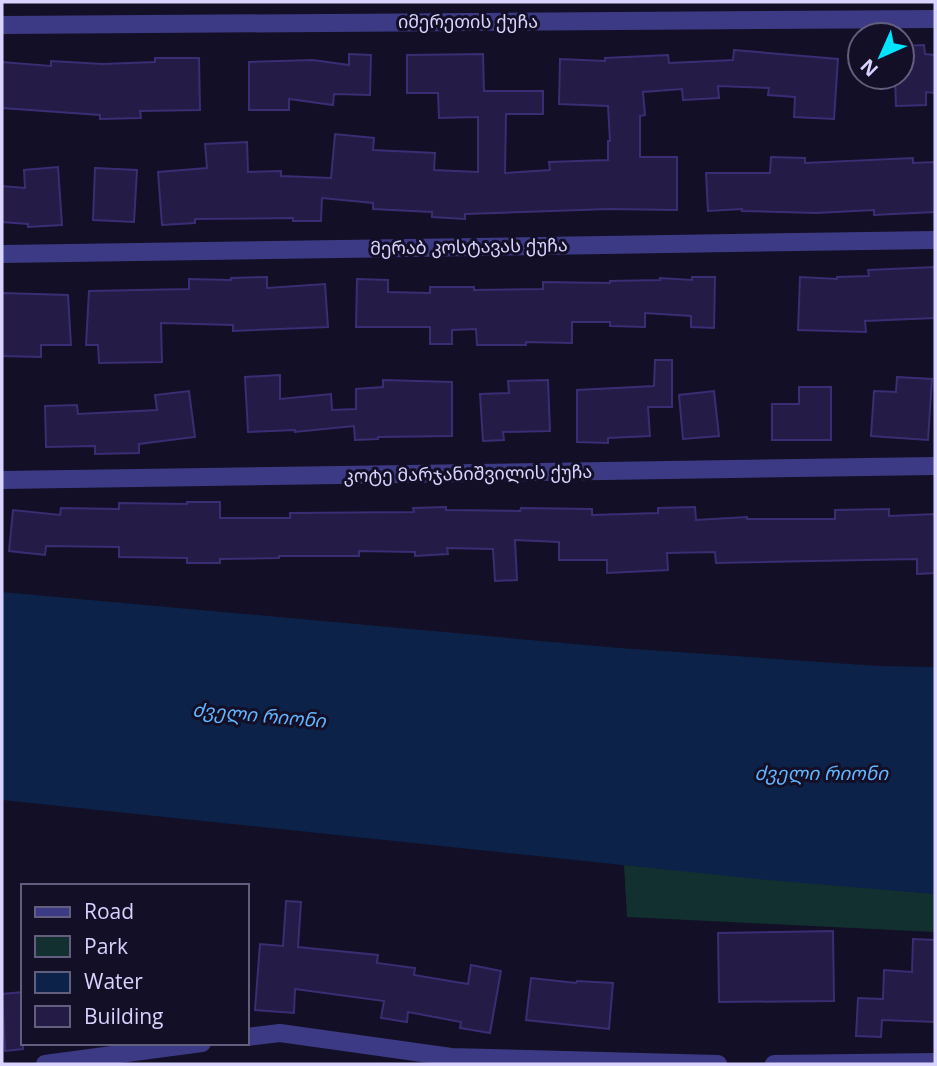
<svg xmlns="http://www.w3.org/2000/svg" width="937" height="1066" font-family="'Open Sans','Noto Sans Georgian',sans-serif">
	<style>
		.green { fill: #12302f }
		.water { fill: #0c2248 }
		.building { fill: #241b47; stroke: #3b2d73; stroke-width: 2 }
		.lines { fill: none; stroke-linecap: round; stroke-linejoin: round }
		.minor { stroke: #3d3a85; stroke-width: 18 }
		.labels { text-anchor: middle; stroke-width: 6; stroke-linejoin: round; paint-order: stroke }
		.street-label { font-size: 18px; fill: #d9d4ff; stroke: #130f26 }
		.water-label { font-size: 19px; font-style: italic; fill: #62b6ff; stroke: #130f26 }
	</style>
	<rect width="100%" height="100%" fill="#130f26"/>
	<polygon class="green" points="624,865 935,894 935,932 627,917"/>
	<polygon class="water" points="2,592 619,648 879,666 935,667 935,894 757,879 2,800"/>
	<g class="building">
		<polygon points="924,45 925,54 935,55 935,93 926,92 926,105 896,106 895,77 902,77 902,46"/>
		<polygon points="734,50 838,59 834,119 794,117 795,97 768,95 769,88 718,86 719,98 683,100 682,89 643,92 645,115 640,116 640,157 677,157 677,210 609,209 465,214 465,219 432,217 432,212 373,209 373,203 322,198 321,221 293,221 293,218 195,219 195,223 162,225 158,172 207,168 205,144 247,142 248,172 281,171 281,176 331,178 335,134 374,138 373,150 435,153 434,170 478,172 478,117 439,118 438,93 407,93 407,55 483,54 484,91 543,91 543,114 506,114 505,173 550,170 549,162 608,160 608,141 610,141 608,106 559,104 560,59 605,61 605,58 668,55 669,63 733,60"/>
		<polygon points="349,54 371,55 370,95 334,94 333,105 289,99 289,110 249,110 249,62 313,60 349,65"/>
		<polygon points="155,58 199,58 200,110 140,111 141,118 100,119 100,115 2,108 2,62 51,66 51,61 103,64 155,62"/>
		<polygon points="771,157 805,158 805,163 913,158 913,163 935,162 935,212 874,215 874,210 816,213 742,211 742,209 708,211 706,173 770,173"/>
		<polygon points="58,167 62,225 28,227 28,224 2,222 2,186 25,188 24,170"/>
		<polygon points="95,168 137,170 134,222 93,220"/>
		<polygon points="935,267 935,318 865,321 866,332 798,330 800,277 837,279 837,277 869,276 868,270"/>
		<polygon points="267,277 267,288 325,284 328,327 233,331 233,325 161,323 162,362 99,363 98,345 86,345 89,291 189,289 189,279 231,280 231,278"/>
		<polygon points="692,277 715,277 714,328 691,327 691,316 645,313 645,327 610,326 610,322 572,322 572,343 526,342 526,345 477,345 476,329 452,330 452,344 430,344 430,327 356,327 357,279 388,280 388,292 430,293 430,287 474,287 474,290 543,289 543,282 610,283 610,281 660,280 660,278 692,280"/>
		<polygon points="2,293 68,295 71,345 41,345 41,357 2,356"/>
		<polygon points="655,360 672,360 672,407 648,407 650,436 608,438 608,443 577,442 577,390 654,386"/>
		<polygon points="280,375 280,399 331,394 332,410 356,409 356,389 383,387 383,380 452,382 452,436 378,437 378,439 355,440 354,426 295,432 295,430 248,432 245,377"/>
		<polygon points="897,377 932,379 928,440 871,436 874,391 896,392"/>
		<polygon points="548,380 550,431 503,432 504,440 483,441 480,394 509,393 508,381"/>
		<polygon points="799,387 831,387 831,440 772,440 772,404 799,404"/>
		<polygon points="189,391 195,437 139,444 139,453 95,454 95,446 46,447 45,406 77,405 78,414 157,410 155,395"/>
		<polygon points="714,391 719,436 683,439 679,395"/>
		<polygon points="187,502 220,502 220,518 290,518 290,513 414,512 413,508 446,507 446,510 520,511 521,508 592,509 592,515 658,513 658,508 695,507 696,520 747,517 747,519 835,519 835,510 889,509 889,516 935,514 935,573 917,574 917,559 716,563 715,552 667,553 668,570 607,573 607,560 559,560 559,542 515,540 517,580 495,581 493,549 447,548 448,554 415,556 415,552 359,551 359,556 279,556 279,558 220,559 220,563 187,563 187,558 119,557 119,547 46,546 45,555 9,551 13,510 60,515 61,508 119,509 119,503 187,504"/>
		<polygon points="286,901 301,902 298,947 378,955 377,963 415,968 414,975 468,984 471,965 501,971 490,1033 460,1028 461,1022 408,1012 407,1022 381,1018 384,1001 295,989 294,1013 255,1010 260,944 283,946"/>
		<polygon points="833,931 834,1001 719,1002 718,933"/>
		<polygon points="913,939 935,940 935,1022 882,1020 881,1037 856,1036 858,998 883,999 884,970 912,972"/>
		<polygon points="531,978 576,983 577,981 613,983 609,1029 526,1020"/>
		<polygon points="23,992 23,1049 5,1051 2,994"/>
	</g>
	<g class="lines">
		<g class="minor">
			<polyline points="2,25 935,19"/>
			<polyline points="2,254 935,240"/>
			<polyline points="2,480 935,466"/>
			<polyline points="247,1037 280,1033 451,1057 718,1064"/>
			<polyline points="45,1064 202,1043"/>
			<polyline points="774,1064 935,1062"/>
		</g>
	</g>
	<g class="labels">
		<g class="street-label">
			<text x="468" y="28">იმერეთის ქუჩა</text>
			<text transform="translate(469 247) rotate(-1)" y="6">მერაბ კოსტავას ქუჩა</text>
			<text transform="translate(468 474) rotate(-1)" y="6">კოტე მარჯანიშვილის ქუჩა</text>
		</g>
		<g class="water-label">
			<text transform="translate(259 715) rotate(5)" y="7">ძველი რიონი</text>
			<text x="821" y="780">ძველი რიონი</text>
		</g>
	</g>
	<rect width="937" height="1066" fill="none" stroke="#d9d4ff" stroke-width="7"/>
	<rect x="21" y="884" width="228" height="161" fill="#130f26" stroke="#625e7d" stroke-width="2"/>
	<rect x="35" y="907" width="35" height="10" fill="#3d3a85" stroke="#625e7d" stroke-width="2"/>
	<text x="84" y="919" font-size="21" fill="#d9d4ff">Road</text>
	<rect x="35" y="936" width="35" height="21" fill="#12302f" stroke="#625e7d" stroke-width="2"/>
	<text x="84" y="954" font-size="21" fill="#d9d4ff">Park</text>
	<rect x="35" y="972" width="35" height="21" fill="#0c2248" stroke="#625e7d" stroke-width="2"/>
	<text x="84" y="989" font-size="21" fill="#d9d4ff">Water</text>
	<rect x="35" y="1006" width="35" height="21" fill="#241b47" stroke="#625e7d" stroke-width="2"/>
	<text x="84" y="1024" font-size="21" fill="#d9d4ff">Building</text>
	<g transform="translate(881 56) rotate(225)"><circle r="33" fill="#130f26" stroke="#625e7d" stroke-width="2"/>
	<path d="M0-5L12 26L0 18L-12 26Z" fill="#00e5ff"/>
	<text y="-10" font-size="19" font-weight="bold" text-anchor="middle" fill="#d9d4ff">N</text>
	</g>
</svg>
